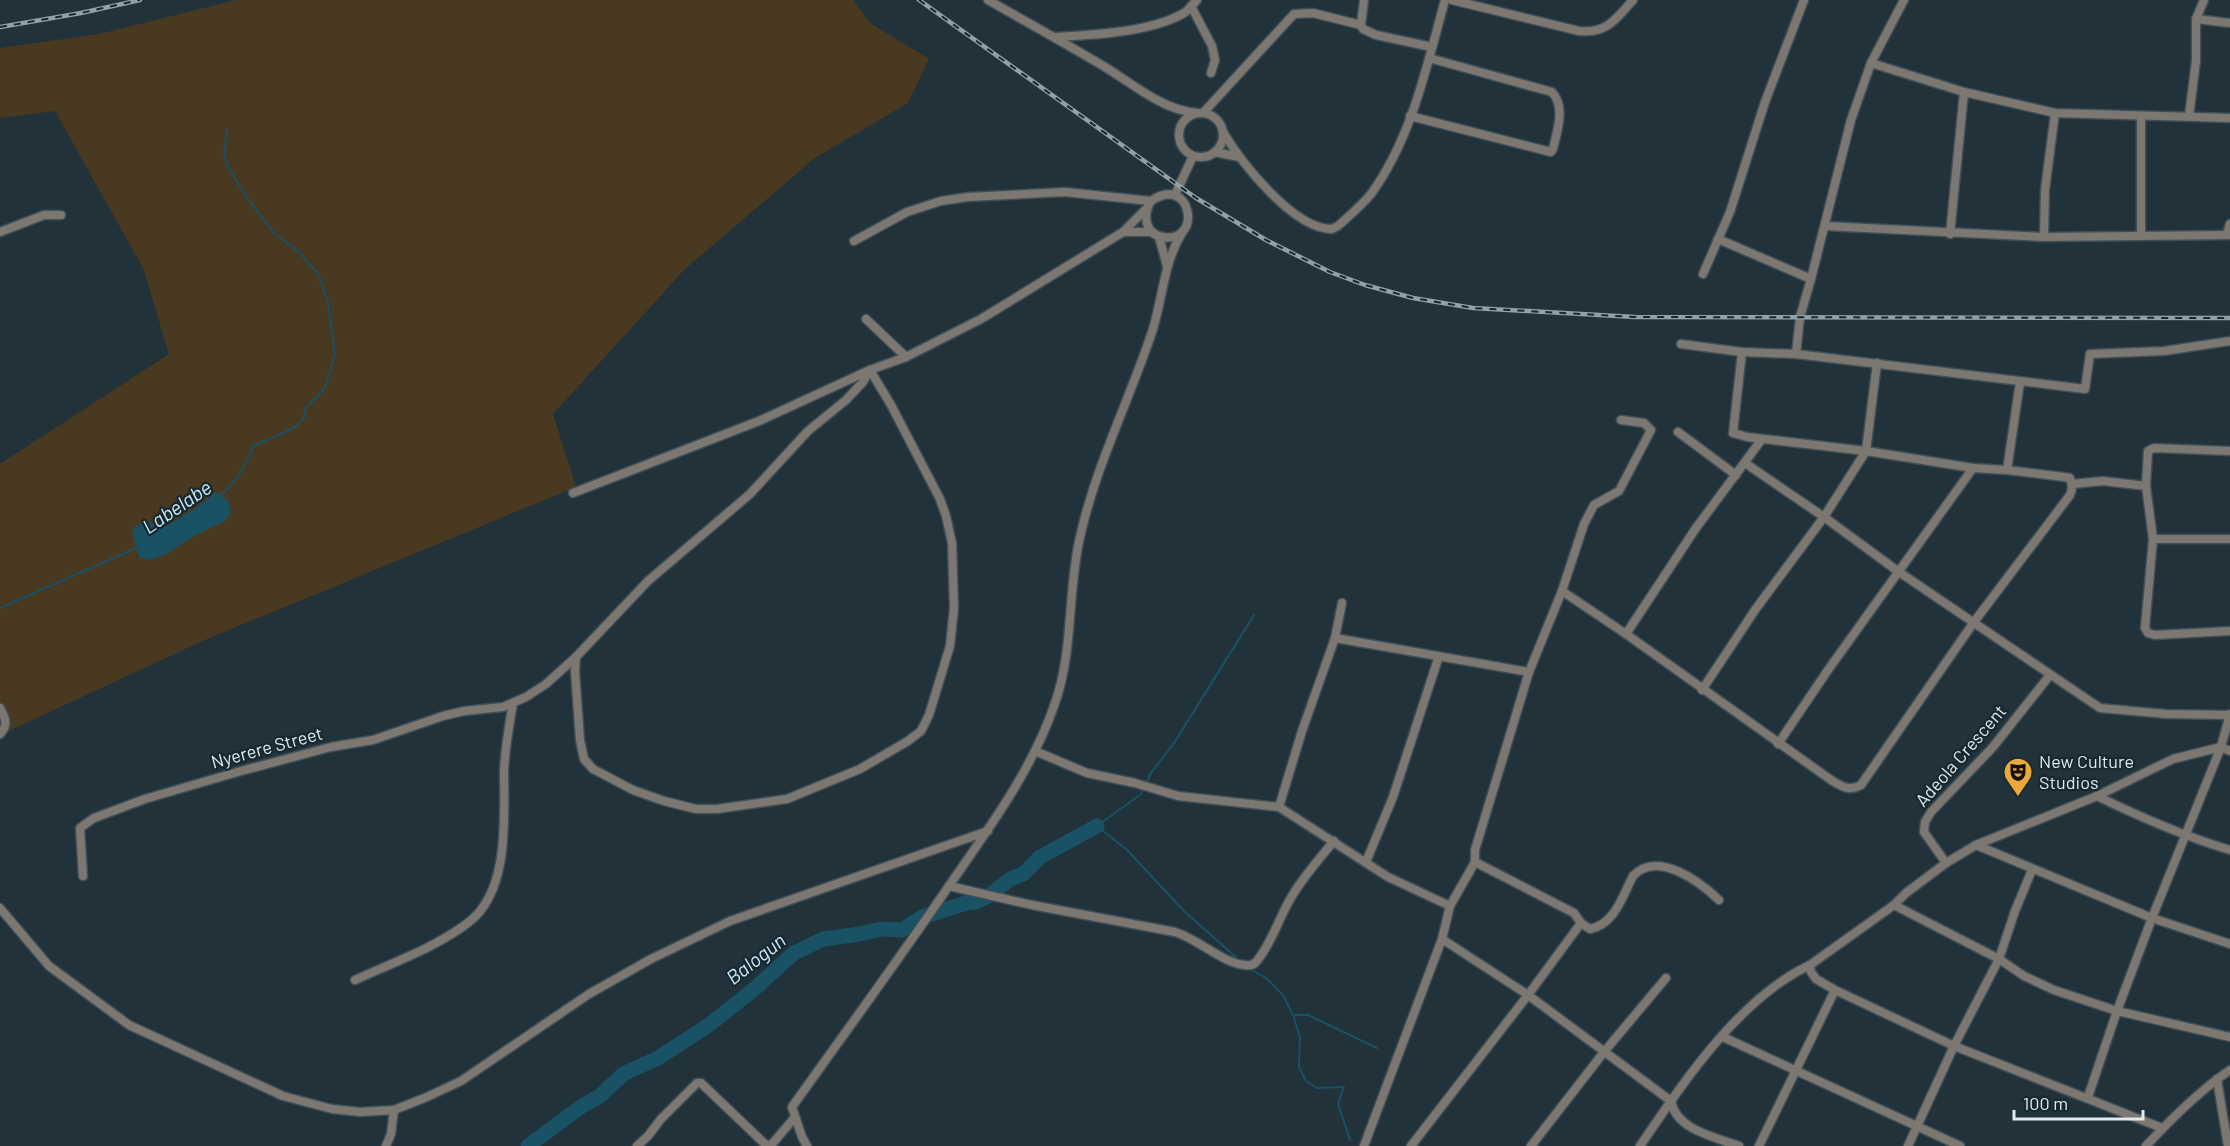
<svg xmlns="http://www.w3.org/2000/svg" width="2230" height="1146" font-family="Barlow,sans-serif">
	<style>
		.green { fill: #4a3921 }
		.water { fill: #195165 }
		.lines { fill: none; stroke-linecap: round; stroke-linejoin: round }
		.stream { stroke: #195165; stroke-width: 2 }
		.river { stroke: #195165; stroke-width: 15 }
		.minor-casing { stroke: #404f57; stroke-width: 11 }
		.minor { stroke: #7c7770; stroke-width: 8 }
		.rail-casing { stroke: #93a0a6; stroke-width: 4.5 }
		.rail { stroke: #17282f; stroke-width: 2; stroke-dasharray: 7; stroke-linecap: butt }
		.labels { text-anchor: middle; stroke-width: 4.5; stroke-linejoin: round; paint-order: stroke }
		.street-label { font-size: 18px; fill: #e0eaef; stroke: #17282f }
		.poi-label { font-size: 18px; fill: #e0eaef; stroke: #17282f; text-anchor: start }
		.water-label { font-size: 20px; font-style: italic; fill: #cbeaf9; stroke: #17282f }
	</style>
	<rect width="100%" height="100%" fill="#21323a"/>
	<polygon class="green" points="236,0 853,0 870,23 929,59 908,103 815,158 685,269 553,414 576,487 207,639 0,735 0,464 169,354 143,268 55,111 0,118 0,48 99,34"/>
	<polygon class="water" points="216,492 228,500 231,512 225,521 194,536 166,554 150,560 139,557 134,540 133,528 145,522 166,526 193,510"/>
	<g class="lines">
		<g class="stream">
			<path d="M218,497C235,485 246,465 253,446L294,428L304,418L306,408L325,388L335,354L328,304L319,275L299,252L275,234L250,202L229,169L224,155L227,130"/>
			<polyline points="0,608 138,547"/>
			<polyline points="1146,784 1151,773 1174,743 1254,615"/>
			<polyline points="1143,789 1141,794 1097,826 1127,850 1184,911 1239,960"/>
			<polyline points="1248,968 1266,978 1283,995 1293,1015 1300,1037 1299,1067 1306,1081 1317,1088 1344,1087 1338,1104 1350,1140"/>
			<polyline points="1295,1015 1308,1015 1377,1048"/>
		</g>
		<polyline class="river" points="528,1146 582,1106 600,1096 623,1074 658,1058 709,1025 753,990 794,953 823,939 860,934 881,929 902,930 922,917 966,903 976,902 990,895 1010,879 1023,874 1040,857 1097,826"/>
		<g class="minor-casing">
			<g id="minor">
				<path d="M988,0C1025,21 1063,42 1100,64C1131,82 1161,110 1197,113"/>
				<polyline points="1364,0 1361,25 1363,29 1376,35 1432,47"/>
				<path d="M1452,0L1579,31C1607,34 1616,19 1633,0"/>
				<polyline points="1191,6 1212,46 1215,60 1211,73"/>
				<polyline points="2196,19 2230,23"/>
				<path d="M1056,37C1093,35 1152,32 1184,13C1189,10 1193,4 1197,0"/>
				<polyline points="1871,63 1964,92 2055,113 2230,118"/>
				<circle cx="1201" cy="135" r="22"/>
				<polyline points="1203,113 1294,14 1313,13 1361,25"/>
				<path d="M1410,116L1551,152L1553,149C1557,131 1566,107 1552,92L1429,58"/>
				<polyline points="2141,116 2141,235"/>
				<polyline points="2189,116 2196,61 2196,19 2204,0"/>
				<path d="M1223,132C1241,162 1293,229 1332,229L1338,226C1349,216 1361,206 1371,194C1412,138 1427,65 1445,0"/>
				<polyline points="1215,152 1239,157"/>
				<polyline points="1175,195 1193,156"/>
				<polyline points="1825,226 2044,237 2230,235"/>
				<polyline points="0,232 44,215 61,215"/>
				<polyline points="1124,232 1152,232"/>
				<polyline points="1950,234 1964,92"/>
				<polyline points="2227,234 2230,224"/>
				<polyline points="1159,237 1167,266"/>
				<polyline points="2044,237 2045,190 2055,113"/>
				<polyline points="1718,239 1811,279"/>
				<path d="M854,241L907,212L941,201L968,197L1065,192L1151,201C1192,173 1203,244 1163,237C1144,234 1143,214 1151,201"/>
				<polyline points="1703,274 1730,212 1765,102 1804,0"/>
				<polyline points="866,319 906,357"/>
				<polyline points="1681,344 1742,352 1796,354 2085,389 2090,354 2164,351 2230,341"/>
				<polyline points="1796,354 1800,317 1811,279 1851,120 1871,63 1904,0"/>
				<polyline points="1678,432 1736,475"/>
				<polyline points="2230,451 2154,448 2148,451 2146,486 2153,539 2145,628 2148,633 2155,635 2230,631"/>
				<polyline points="1745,463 1824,517 1899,572 2100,708 2166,714 2229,715"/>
				<polyline points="2007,470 2020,382"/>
				<polyline points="2072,484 2103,481 2146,486"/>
				<polyline points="573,493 759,421 870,370 891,405 940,499 946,516 952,543 954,608 950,646 929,715 921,731 908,741 860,769 787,799 717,809 696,809 664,801 633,790 593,769 584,759 580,740 575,671 576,657"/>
				<polyline points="2153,539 2230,539"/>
				<path d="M1562,591L1626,634L1831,780C1841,786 1849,792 1861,785L1974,622L2070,495C2073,489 2072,485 2070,478L2064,477L2007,470L1973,468L1866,451L1747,437L1733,433L1742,352"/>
				<polyline points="1626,634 1696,528 1762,439"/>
				<polyline points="1335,638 1529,672"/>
				<polyline points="1702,690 1755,610 1824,517 1866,451 1877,363"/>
				<path d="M0,708C5,717 9,725 0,734"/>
				<polyline points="1778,744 1828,670 1973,468"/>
				<polyline points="1035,751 1087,773 1135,783 1178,796 1279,807 1388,877 1450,906"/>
				<path d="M2097,796C2140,817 2183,836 2230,850"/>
				<polyline points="1279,807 1302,731 1335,638 1342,603"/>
				<polyline points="1976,845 2152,918 2230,944"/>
				<polyline points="1366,862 1393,797 1439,656"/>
				<path d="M1475,862L1574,913L1581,923L1590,929C1615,924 1622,897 1633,876C1657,850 1699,881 1719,900"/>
				<polyline points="1946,863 1924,832 1925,822 1931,812 1993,747 2050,675"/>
				<polyline points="83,876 80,828 94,818 145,799 241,771 331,747 373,740 443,716 464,711 503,707 526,697 546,684 576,657 648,581 750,494 808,431 846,400 863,382 870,370 906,357 981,319 1123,232 1147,208"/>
				<path d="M949,886L1032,905L1175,932C1198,939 1224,964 1245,965C1250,966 1254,965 1257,961C1273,941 1279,917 1292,896C1304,876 1319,859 1334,841"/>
				<polyline points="1894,905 1999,959 2024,976 2054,990 2117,1011 2230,1037"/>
				<polyline points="0,908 49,966 129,1025 283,1096 332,1109 360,1112 394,1110 427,1097 461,1081 589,994 651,959 730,921 988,831"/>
				<path d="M1442,939L1528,995L1671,1101C1676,1130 1715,1137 1739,1146"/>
				<path d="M355,980C392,963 437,947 469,922C510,891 504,816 504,771C505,748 509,726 513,703"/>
				<polyline points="1723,1037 1960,1146"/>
				<polyline points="2217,1079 2228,1146"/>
				<polyline points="2088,1097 2117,1011 2152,918 2221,747 2230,714"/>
				<polyline points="2162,1128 1954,1046 1835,990 1816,979 1811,972 1810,965 1894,905 1906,893 1946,863 1976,845 2097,796 2173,759 2221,747 2230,751"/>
				<polyline points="386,1146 391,1134 394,1110"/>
				<polyline points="637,1146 648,1136 661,1119 697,1083 701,1083 766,1145 769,1146 773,1143 795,1117"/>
				<path d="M807,1146L802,1137L792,1107C845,1033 899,959 951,883C989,828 1032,770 1054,706C1074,652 1067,593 1080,537C1096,465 1130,399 1153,329C1163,296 1164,261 1183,231"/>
				<polyline points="1364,1146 1442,939 1450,906 1475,862 1475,850 1529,672 1562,591 1584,524 1594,505 1619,491 1651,430 1644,423 1621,420"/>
				<polyline points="1411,1146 1528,995 1581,923"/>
				<polyline points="1531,1146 1604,1052 1666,978"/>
				<path d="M1640,1146C1683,1083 1739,998 1810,965"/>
				<polyline points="1759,1146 1835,990"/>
				<polyline points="1908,1146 1954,1046 1999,959 2015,911 2032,870"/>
				<path d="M2146,1146C2171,1119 2199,1091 2230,1070"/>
			</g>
		</g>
		<use href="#minor" class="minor"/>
		<g class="rail-casing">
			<g id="rail">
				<polyline points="919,0 1196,198 1266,240 1330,272 1365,285 1413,298 1473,308 1635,317 2230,318"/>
				<polyline points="0,27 81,13 140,0"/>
			</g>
		</g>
		<use href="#rail" class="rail"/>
	</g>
	<defs>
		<g id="theatre-pin" transform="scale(1.5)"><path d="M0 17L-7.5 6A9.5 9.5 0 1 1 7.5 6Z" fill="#eca93a" stroke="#17282f"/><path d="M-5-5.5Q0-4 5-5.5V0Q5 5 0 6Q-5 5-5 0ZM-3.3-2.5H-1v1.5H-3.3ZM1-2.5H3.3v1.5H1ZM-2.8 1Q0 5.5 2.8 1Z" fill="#111"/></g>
	</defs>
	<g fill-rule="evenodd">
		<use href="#theatre-pin" x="2018" y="772"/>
	</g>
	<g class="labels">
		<g class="street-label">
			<text transform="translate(267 748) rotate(-15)" y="6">Nyerere Street</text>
			<text transform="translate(1961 756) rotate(-49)" y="6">Adeola Crescent</text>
		</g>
		<g class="poi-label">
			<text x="2039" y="768">New Culture<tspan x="2039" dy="21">Studios</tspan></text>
		</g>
		<g class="water-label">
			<text transform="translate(177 507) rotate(-34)" y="7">Labelabe</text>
			<text transform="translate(756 959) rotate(-38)" y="7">Balogun</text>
		</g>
	</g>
	<path d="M2014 1110v9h129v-9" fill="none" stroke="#e0eaef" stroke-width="3"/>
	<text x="2023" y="1110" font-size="18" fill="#e0eaef" stroke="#17282f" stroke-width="4.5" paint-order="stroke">100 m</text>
</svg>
